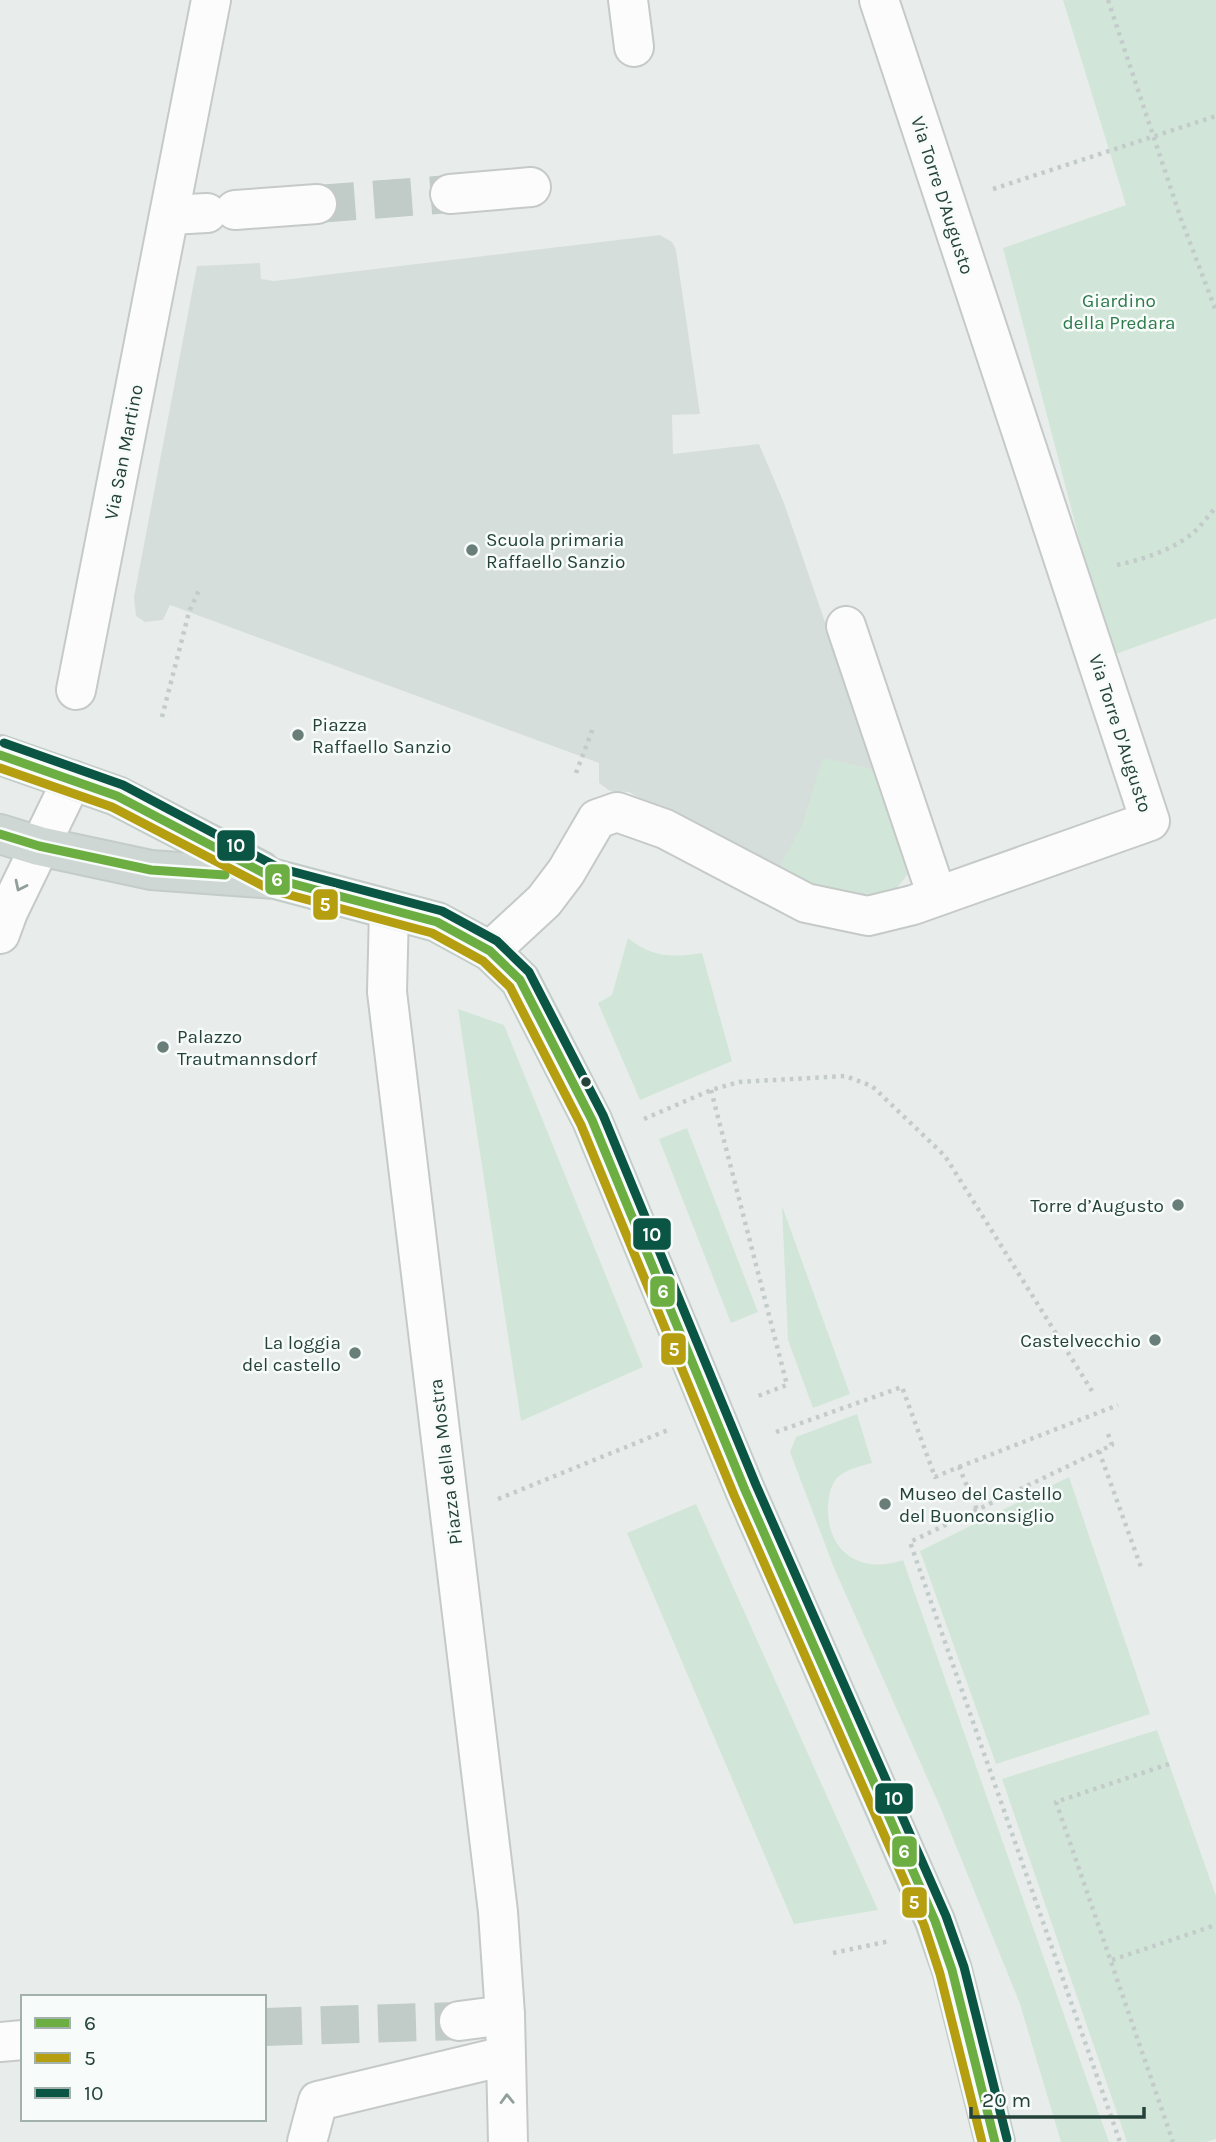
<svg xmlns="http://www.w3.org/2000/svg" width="1216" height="2142" font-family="Karla,sans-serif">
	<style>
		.built { fill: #d6dedb }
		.green { fill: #d1e6d8 }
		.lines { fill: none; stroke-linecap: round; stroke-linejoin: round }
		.minor-tunnel { stroke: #c1cbc8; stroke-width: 38; stroke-dasharray: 38 19; stroke-linecap: butt }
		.minor-casing { stroke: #c5cac8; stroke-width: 42 }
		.major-casing { stroke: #c3ccc9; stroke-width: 42 }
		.path { stroke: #c3ccca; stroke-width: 4.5; stroke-dasharray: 3.5 5; stroke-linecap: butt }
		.minor { stroke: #fcfcfc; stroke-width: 38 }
		.major { stroke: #cfd7d5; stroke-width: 38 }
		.bus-1-casing { stroke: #f7fbf9; stroke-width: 14 }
		.bus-2-casing { stroke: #f7fbf9; stroke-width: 14 }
		.bus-3-casing { stroke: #f7fbf9; stroke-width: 14 }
		.bus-1 { stroke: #6cae42; stroke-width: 9 }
		.bus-2 { stroke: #b69e11; stroke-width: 9 }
		.bus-3 { stroke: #0a5543; stroke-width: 9 }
		.oneway { stroke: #909f9b }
		.poi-dot { fill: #697e78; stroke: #f7fbf9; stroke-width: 2.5 }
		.bus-dot { fill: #24423a; stroke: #f7fbf9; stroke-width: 2.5 }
		.labels { text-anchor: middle; stroke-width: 5; stroke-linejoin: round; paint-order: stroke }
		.street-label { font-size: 19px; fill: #24423a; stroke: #f7fbf9 }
		.park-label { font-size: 19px; fill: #2d7a4b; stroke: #f7fbf9 }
		.poi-label { font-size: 19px; fill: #24423a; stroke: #f7fbf9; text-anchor: start }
		.line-badge { stroke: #f7fbf9; stroke-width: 2.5 }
		.badge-label { font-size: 19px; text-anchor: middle; font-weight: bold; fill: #fff }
	</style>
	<rect width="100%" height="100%" fill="#e8edeb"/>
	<polygon class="built" points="660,235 672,242 676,250 700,414 672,415 673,454 759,444 784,503 876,770 908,874 842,898 666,814 629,792 610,791 599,783 599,763 170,605 163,620 145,622 136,616 134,597 197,266 260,263 261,279 274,281"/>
	<g class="green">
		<polygon points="1063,0 1216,0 1216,618 1110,656 1003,248 1126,205"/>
		<polygon points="823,758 876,770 904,847 908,874 895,890 863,899 773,879 802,826"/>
		<path d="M628,938C651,957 673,958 702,953L732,1061L640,1100L598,1003L612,995Z"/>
		<polygon points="458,1009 504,1025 643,1367 521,1421"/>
		<polygon points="687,1128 758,1312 731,1323 659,1139"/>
		<polygon points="782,1206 850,1394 813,1408 788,1340"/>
		<path d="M857,1414L872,1463C861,1466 846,1469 837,1478C830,1486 828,1499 828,1509C828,1554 862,1574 903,1560L1109,2142H1061L1020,2004L941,1809L834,1568L790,1452L796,1437Z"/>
		<polygon points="1069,1477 1150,1714 996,1764 920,1551"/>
		<polygon points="696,1504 878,1910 794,1924 627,1533"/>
		<polygon points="1157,1730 1216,1896 1216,2139 1206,2142 1127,2142 1002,1779"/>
	</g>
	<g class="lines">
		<g class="minor-tunnel">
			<polyline points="317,204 450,194"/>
			<polyline points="264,2027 459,2021"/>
		</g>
		<g class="minor-casing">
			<g id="minor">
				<polyline points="628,0 634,47"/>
				<polyline points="450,194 531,187"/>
				<polyline points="235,210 317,204"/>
				<polyline points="170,215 207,213"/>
				<polyline points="846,626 937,896"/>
				<polyline points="76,690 211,0"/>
				<polyline points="389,910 387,992 498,1912 505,2015 508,2142"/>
				<polyline points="0,934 8,912 72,780"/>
				<polyline points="490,951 544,901 566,872 597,819 617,812 665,829 806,903 868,916 913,905 1150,821 879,0"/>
				<polyline points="459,2021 505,2015"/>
				<polyline points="0,2042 23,2040"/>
				<polyline points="307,2142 318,2101 505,2056"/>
			</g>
		</g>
		<g class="major-casing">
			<g id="major">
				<polyline points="0,755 117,796 261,871"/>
				<polyline points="0,834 39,846 151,870 275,879 437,922 490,951 520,980 592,1120 745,1490 935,1921 952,1970 995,2142"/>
			</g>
		</g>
		<g class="path">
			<polyline points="1108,0 1181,219 1216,311"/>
			<polyline points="993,189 1216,116"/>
			<path d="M1117,565C1144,559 1173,550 1194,532C1202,525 1209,515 1216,507"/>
			<polyline points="162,717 189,612 200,588"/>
			<polyline points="576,773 593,728"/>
			<polyline points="711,1090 787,1385 758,1396"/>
			<polyline points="644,1119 711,1090 739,1082 845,1076 872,1086 945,1156 1092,1391"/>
			<polyline points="776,1432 902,1387 935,1477 959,1467 977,1510"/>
			<polyline points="1108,1434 1112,1445 910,1542 1120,2142"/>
			<polyline points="1099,1451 1141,1567"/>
			<polyline points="959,1467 1118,1405"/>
			<polyline points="498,1499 668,1430"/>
			<polyline points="1169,1764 1056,1802 1173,2142"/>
			<polyline points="833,1953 890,1941"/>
			<polyline points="1112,1960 1216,1925"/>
		</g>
		<use href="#minor" class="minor"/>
		<use href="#major" class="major"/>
		<g class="bus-1-casing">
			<g id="bus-1">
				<polyline points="0,755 117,796 275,879 437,922 490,951 520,980 592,1120 745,1490 935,1921 952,1970 995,2142"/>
				<polyline points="0,834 39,846 151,870 225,875"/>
			</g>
		</g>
		<g class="bus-2-casing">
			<polyline id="bus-2" points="0,768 112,807 271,890 432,933 483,961 510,987 581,1125 734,1495 924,1925 940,1974 982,2142"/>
		</g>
		<g class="bus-3-casing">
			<polyline id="bus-3" points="4,743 123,785 279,868 442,911 497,941 529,972 603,1115 756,1485 946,1916 964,1967 1007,2139"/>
		</g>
		<use href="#bus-1" class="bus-1"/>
		<use href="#bus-2" class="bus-2"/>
		<use href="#bus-3" class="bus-3"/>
	</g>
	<defs><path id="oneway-chevron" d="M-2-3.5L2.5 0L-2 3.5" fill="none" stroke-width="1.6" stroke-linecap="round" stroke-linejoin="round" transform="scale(1.75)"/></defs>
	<g class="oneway">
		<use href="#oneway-chevron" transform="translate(20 886) rotate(116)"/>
		<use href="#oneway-chevron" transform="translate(507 2099) rotate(-92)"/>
	</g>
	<g class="poi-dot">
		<circle cx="472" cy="550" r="7"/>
		<circle cx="298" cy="735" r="7"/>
		<circle cx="163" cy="1047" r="7"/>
		<circle cx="1178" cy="1205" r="7"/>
		<circle cx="1155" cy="1340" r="7"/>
		<circle cx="355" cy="1353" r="7"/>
		<circle cx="885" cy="1504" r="7"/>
	</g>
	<circle class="bus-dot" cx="586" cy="1082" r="6"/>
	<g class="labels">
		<g class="street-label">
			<text transform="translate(943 195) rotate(72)" y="7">Via Torre D'Augusto</text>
			<text transform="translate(123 452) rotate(-79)" y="7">Via San Martino</text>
			<text transform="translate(1121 733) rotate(72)" y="7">Via Torre D'Augusto</text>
			<text transform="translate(445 1462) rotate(-97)" y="7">Piazza della Mostra</text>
		</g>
		<g class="park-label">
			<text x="1119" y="307">Giardino<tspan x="1119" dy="22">della Predara</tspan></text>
		</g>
		<g class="poi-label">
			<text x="486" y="546">Scuola primaria<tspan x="486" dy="22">Raffaello Sanzio</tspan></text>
			<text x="312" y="731">Piazza<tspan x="312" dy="22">Raffaello Sanzio</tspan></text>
			<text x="177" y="1043">Palazzo<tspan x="177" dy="22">Trautmannsdorf</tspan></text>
			<text x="1164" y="1212" text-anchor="end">Torre d’Augusto</text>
			<text x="1141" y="1347" text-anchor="end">Castelvecchio</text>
			<text x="341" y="1349" text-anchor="end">La loggia<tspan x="341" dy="22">del castello</tspan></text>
			<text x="899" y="1500">Museo del Castello<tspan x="899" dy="22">del Buonconsiglio</tspan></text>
		</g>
	</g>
	<g class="line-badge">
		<rect x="216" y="829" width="40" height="33" rx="7" fill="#0a5543"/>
		<rect x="264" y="863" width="27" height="33" rx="7" fill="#6cae42"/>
		<rect x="312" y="888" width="27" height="33" rx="7" fill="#b69e11"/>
		<rect x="632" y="1217" width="40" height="34" rx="7" fill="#0a5543"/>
		<rect x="649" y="1275" width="27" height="33" rx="7" fill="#6cae42"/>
		<rect x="660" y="1332" width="27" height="34" rx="7" fill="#b69e11"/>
		<rect x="874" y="1782" width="40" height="33" rx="7" fill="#0a5543"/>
		<rect x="891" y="1835" width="27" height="33" rx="7" fill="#6cae42"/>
		<rect x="901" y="1886" width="27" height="33" rx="7" fill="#b69e11"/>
	</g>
	<g class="badge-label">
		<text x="236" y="852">10</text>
		<text x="277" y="886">6</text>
		<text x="325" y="911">5</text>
		<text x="652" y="1241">10</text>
		<text x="663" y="1298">6</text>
		<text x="674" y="1356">5</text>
		<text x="894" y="1805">10</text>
		<text x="904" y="1858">6</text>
		<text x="914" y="1909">5</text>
	</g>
	<rect x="21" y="1995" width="245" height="126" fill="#f7fbf9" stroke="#a3b1ad" stroke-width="2"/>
	<rect x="35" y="2018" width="35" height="10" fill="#6cae42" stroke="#a3b1ad" stroke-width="2"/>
	<text x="84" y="2030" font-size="21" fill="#24423a">6</text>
	<rect x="35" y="2053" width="35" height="10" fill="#b69e11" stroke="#a3b1ad" stroke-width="2"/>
	<text x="84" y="2065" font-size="21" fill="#24423a">5</text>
	<rect x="35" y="2088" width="35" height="10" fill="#0a5543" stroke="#a3b1ad" stroke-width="2"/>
	<text x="84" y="2100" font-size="21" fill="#24423a">10</text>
	<path d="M971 2107v10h173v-10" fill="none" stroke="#24423a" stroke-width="3.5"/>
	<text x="982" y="2107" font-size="21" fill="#24423a" stroke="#f7fbf9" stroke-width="5" paint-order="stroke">20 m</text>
</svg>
